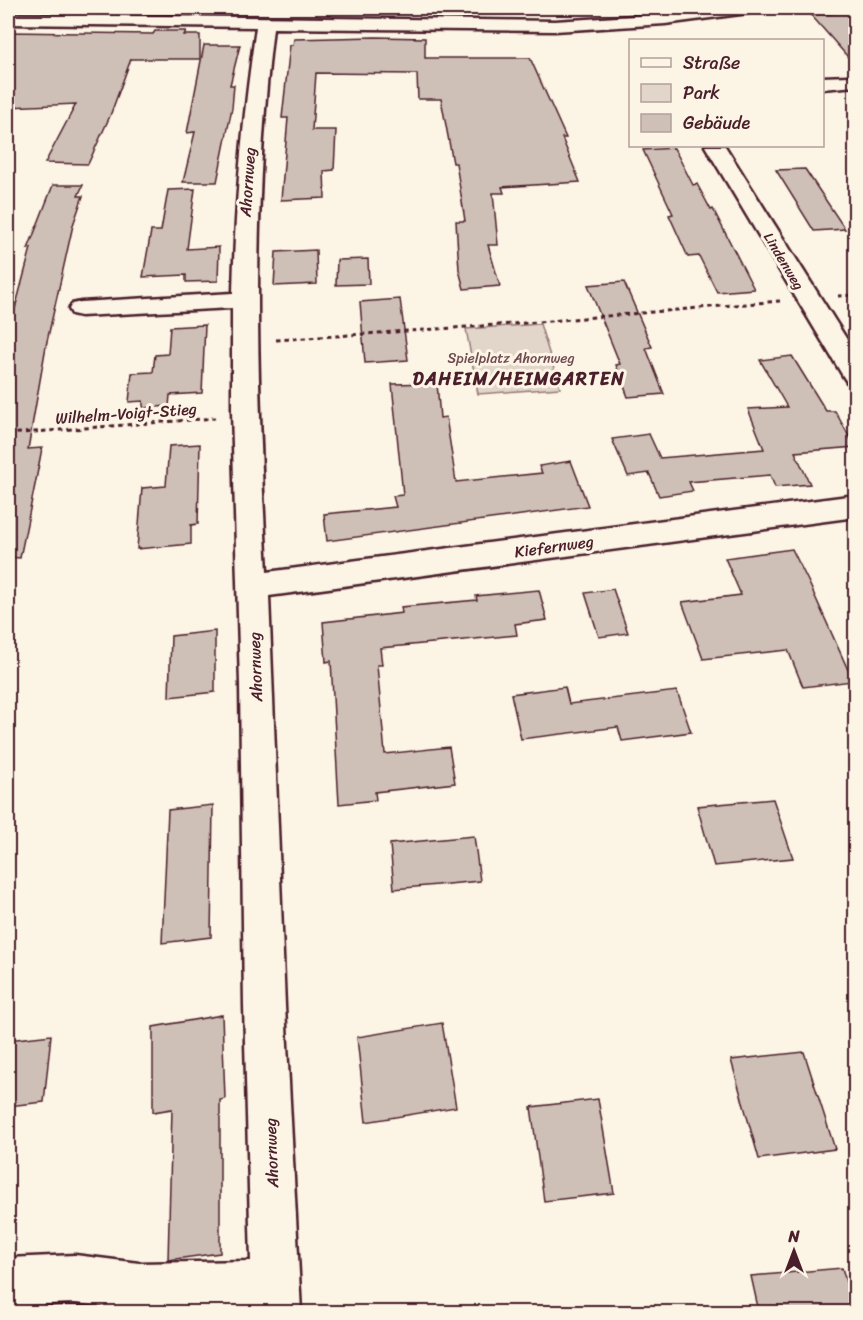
<svg xmlns="http://www.w3.org/2000/svg" width="863" height="1320" font-family="Sriracha,sans-serif">
	<style>
		.green { fill: #e2d5ca; stroke: #967a7a; stroke-width: 1.5 }
		.building { fill: #cfc0b7; stroke: #4a1f2b; stroke-width: 1.5 }
		.lines { fill: none; stroke-linecap: round; stroke-linejoin: round }
		.minor-casing { stroke: #4a1f2b; stroke-width: 5 }
		.path { stroke: #4a1f2b; stroke-width: 3; stroke-dasharray: 4.5 4; stroke-linecap: butt }
		.minor { fill: #fcf5e5; fill-rule: evenodd }
		.labels { text-anchor: middle; stroke-width: 6; stroke-linejoin: round; paint-order: stroke }
		.far-street-label { font-size: 14px; fill: #4a1f2b; stroke: #fcf5e5 }
		.far-park-label { font-size: 14px; fill: #704c53; stroke: #fcf5e5 }
		.street-label { font-size: 16px; fill: #4a1f2b; stroke: #fcf5e5 }
		.far-district-label { font-size: 18px; font-weight: bold; letter-spacing: 1.5px; fill: #4a1f2b; stroke: #fcf5e5 }
	</style>
	<rect width="100%" height="100%" fill="#fcf5e5"/>
	<filter id="ink" filterUnits="userSpaceOnUse"><feTurbulence type="fractalNoise" baseFrequency=".0167" numOctaves="2"/><feDisplacementMap in="SourceGraphic" scale="12" xChannelSelector="R" yChannelSelector="G"/><feConvolveMatrix kernelMatrix="1 2 1 2 8 2 1 2 1" color-interpolation-filters="sRGB"/></filter>
	<g filter="url(#ink)">
		<polygon class="green" points="540,324 560,388 478,394 466,329"/>
		<g class="building">
			<polygon points="855,12 855,65 811,15"/>
			<polygon points="155,31 186,31 184,35 200,35 200,59 131,59 110,116 88,164 45,163 76,104 8,107 8,32 153,34"/>
			<polygon points="375,37 425,38 425,58 530,58 566,138 562,138 580,182 502,187 504,193 493,193 498,245 488,245 500,286 464,289 459,270 456,221 465,221 456,163 453,163 441,99 418,99 417,74 316,73 312,130 336,130 334,170 324,171 325,198 281,200 288,118 282,118 290,45 293,45 294,39"/>
			<polygon points="204,45 240,45 230,85 234,85 232,108 217,182 183,182 195,132 187,133"/>
			<polygon points="674,148 693,185 697,184 711,210 713,209 754,289 717,292 699,256 688,257 669,215 673,214 643,150"/>
			<polygon points="805,169 845,229 814,231 776,170"/>
			<polygon points="53,185 83,185 78,196 83,196 73,225 46,346 28,449 42,448 36,480 20,558 8,557 8,317 13,316 31,248 28,249"/>
			<polygon points="195,189 187,249 219,247 218,281 186,282 186,275 143,277 151,231 161,231 168,190"/>
			<polygon points="316,250 317,284 274,286 276,252"/>
			<polygon points="368,259 369,284 336,285 337,260"/>
			<polygon points="624,282 652,347 646,348 664,394 628,397 616,365 620,364 588,285"/>
			<polygon points="400,299 408,360 365,363 360,302"/>
			<polygon points="205,325 202,393 170,395 169,406 143,408 143,401 129,402 132,373 153,372 155,355 168,354 170,327"/>
			<polygon points="792,356 826,411 835,411 855,447 795,452 810,484 775,487 770,475 689,482 693,491 659,496 649,473 628,476 612,439 649,434 660,458 764,449 748,409 787,407 760,360"/>
			<polygon points="437,383 440,418 446,417 456,482 542,473 539,466 571,461 588,506 327,541 324,514 396,507 393,496 403,495 392,384"/>
			<polygon points="200,444 198,524 191,525 191,544 137,549 142,488 166,486 169,446"/>
			<polygon points="792,549 809,583 853,681 803,687 788,650 703,659 682,602 741,595 725,558"/>
			<polygon points="613,589 628,633 599,637 585,593"/>
			<polygon points="539,590 547,620 515,624 517,635 380,648 382,665 377,665 385,754 449,747 455,783 375,792 376,800 339,804 331,661 326,662 323,622 402,613 401,607 477,600 476,596"/>
			<polygon points="215,631 215,692 169,697 171,636"/>
			<polygon points="565,687 569,704 677,691 691,732 622,741 618,727 521,739 511,694"/>
			<polygon points="773,799 793,858 714,866 697,806"/>
			<polygon points="213,805 211,937 162,943 168,810"/>
			<polygon points="474,836 480,881 394,889 390,844"/>
			<polygon points="222,1015 225,1099 220,1100 220,1253 168,1260 172,1109 153,1112 153,1027"/>
			<polygon points="442,1023 456,1107 366,1122 357,1037"/>
			<polygon points="51,1035 44,1102 8,1106 8,1040"/>
			<polygon points="804,1052 835,1149 759,1159 731,1060"/>
			<polygon points="598,1099 614,1193 544,1201 531,1107"/>
			<polygon points="842,1268 855,1312 759,1312 751,1276"/>
		</g>
		<g class="lines">
			<g class="minor-casing">
				<g id="minor">
					<path d="M713,8H757L754,12L748,13L665,24L555,31L273,28C251,213 257,387 267,572L856,495V517L269,596L285,1006L301,1312H253L252,1309L139,1311L75,1303L8,1306V1258L75,1255L139,1263L251,1261L244,1006L240,684L232,411V308L81,316L72,314L69,309L72,304L81,302L233,293C235,204 243,116 256,27L8,24V14L555,21L665,14Z"/>
					<polygon points="849,76 856,78 856,86 822,89 822,77"/>
					<polygon points="705,146 725,146 856,354 856,384 847,382 843,376"/>
				</g>
			</g>
			<g class="path">
				<polyline points="838,296 856,295"/>
				<polyline points="276,340 526,323 780,301"/>
				<polyline points="8,434 215,418"/>
			</g>
			<use href="#minor" class="minor"/>
		</g>
	</g>
	<g class="labels">
		<g class="far-street-label">
			<text transform="translate(784 261) rotate(59)" y="5">Lindenweg</text>
		</g>
		<g class="far-park-label">
			<text x="511" y="363">Spielplatz Ahornweg</text>
		</g>
		<g class="street-label">
			<text transform="translate(247 182) rotate(-86)" y="6">Ahornweg</text>
			<text transform="translate(126 413) rotate(-4)" y="6">Wilhelm-Voigt-Stieg</text>
			<text transform="translate(554 546) rotate(-8)" y="6">Kiefernweg</text>
			<text transform="translate(255 667) rotate(-92)" y="6">Ahornweg</text>
			<text transform="translate(271 1153) rotate(-92)" y="6">Ahornweg</text>
		</g>
		<g class="far-district-label">
			<text x="519" y="385">DAHEIM/HEIMGARTEN</text>
		</g>
	</g>
	<rect width="863" height="1320" fill="none" stroke="#fcf5e5" stroke-width="30"/>
	<rect x="15" y="15" width="833" height="1290" fill="none" stroke="#4a1f2b" stroke-width="2" filter="url(#ink)"/>
	<rect x="629" y="39" width="195" height="108" fill="#fcf5e5" stroke="#b59f9b" stroke-width="1.5"/>
	<rect x="641" y="58" width="30" height="9" fill="#fcf5e5" stroke="#b59f9b" stroke-width="1.5"/>
	<text x="683" y="69" font-size="18" fill="#4a1f2b">Straße</text>
	<rect x="641" y="84" width="30" height="18" fill="#e2d5ca" stroke="#b59f9b" stroke-width="1.5"/>
	<text x="683" y="99" font-size="18" fill="#4a1f2b">Park</text>
	<rect x="641" y="114" width="30" height="18" fill="#cfc0b7" stroke="#b59f9b" stroke-width="1.5"/>
	<text x="683" y="129" font-size="18" fill="#4a1f2b">Gebäude</text>
	<g transform="translate(794 1251)" stroke="#fcf5e5" stroke-width="4.5" paint-order="stroke">
	<path d="M0-4.5L10 22L0 15L-10 22Z" fill="#4a1f2b"/>
	<text y="-9" font-size="16" font-weight="bold" text-anchor="middle" fill="#4a1f2b">N</text>
	</g>
</svg>
